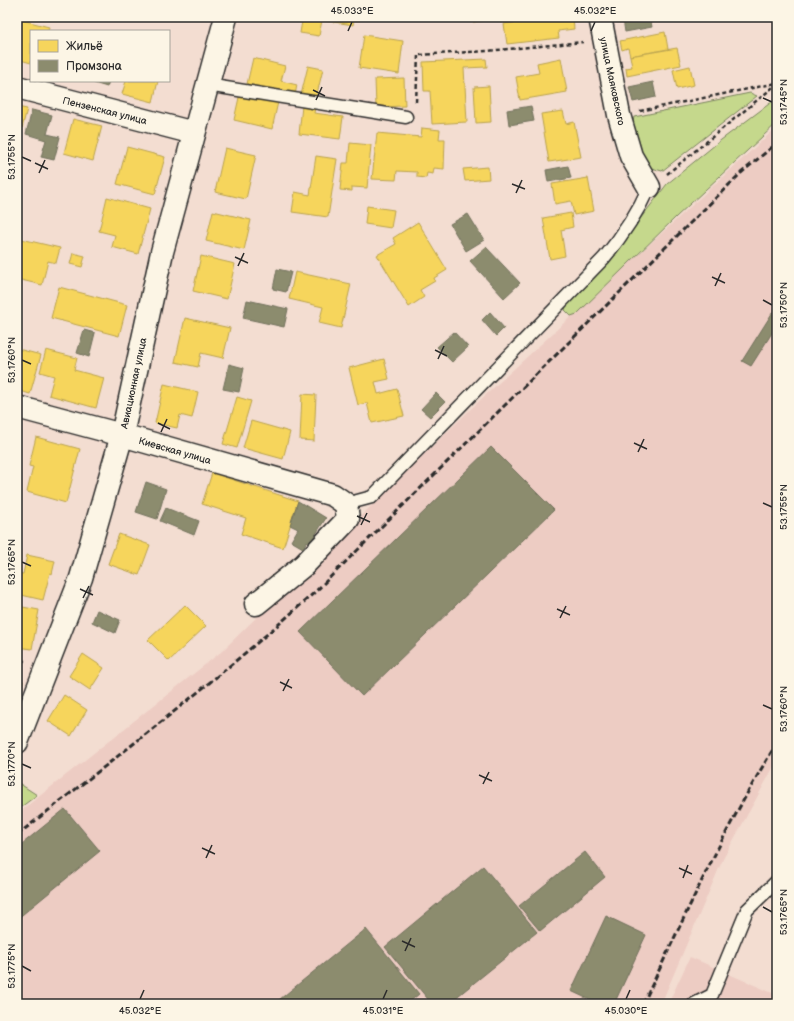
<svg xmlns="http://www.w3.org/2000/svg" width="794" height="1021" font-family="'Balsamiq Sans',sans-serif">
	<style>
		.built { fill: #edccc3 }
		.green { fill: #c5d88c; stroke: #78825c }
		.homes { fill: #f6d55c; stroke: #b9a24d }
		.industry { fill: #8c8c6e; stroke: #6f6f5a }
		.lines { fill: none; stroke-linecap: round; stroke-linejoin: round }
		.lane-casing { stroke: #2b2b2b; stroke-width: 15 }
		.street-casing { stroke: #2b2b2b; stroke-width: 25 }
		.path { stroke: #2b2b2b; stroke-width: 2.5; stroke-dasharray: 4 3; stroke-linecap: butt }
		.lane { stroke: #fcf5e5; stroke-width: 12 }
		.street { stroke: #fcf5e5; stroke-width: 22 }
		.rail { stroke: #2b2b2b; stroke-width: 3; stroke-dasharray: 6 3; stroke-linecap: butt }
		.ticks { fill: none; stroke: #2b2b2b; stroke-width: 1.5 }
		.labels { text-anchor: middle; stroke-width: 4; stroke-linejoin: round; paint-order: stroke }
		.street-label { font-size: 10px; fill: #2b2b2b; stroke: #fcf5e5 }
		.neatline { fill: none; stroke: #2b2b2b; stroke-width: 1.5 }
		.ticks-label { font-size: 10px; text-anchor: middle; fill: #2b2b2b }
	</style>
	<rect width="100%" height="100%" fill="#f3ddd1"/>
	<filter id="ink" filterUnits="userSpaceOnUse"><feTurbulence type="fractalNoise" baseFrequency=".025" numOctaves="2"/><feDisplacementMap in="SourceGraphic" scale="8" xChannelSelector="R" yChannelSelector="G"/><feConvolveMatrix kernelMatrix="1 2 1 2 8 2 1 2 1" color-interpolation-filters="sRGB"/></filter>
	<g filter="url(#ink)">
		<g class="built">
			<polygon points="777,127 777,761 723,859 661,1004 17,1004 17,814 221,652 477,403"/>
			<polygon points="690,957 777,995 775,1004 668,1004"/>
		</g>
		<g class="green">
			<path d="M750,93L757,96L662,171L648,167C637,148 629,139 634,117Z"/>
			<polygon points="777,98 777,123 676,217 577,314 571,316 565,310 567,304 600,271 667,184 721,140"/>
			<polygon points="17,782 37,795 17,810"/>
		</g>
		<g class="homes">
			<polygon points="287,17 354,17 353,25 322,20 319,36 300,33 302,21"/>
			<polygon points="472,17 495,17 495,19 473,22"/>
			<polygon points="532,17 573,17 574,29 558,31 559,38 507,44 504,24 532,20"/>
			<polygon points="18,19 49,27 48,31 31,31 31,63 17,59"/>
			<polygon points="665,32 668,49 630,56 628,48 622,50 620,41"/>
			<polygon points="364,35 403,41 399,74 359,68"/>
			<polygon points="677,48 681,65 627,76 626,68 632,67 630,56"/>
			<polygon points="253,58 285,66 281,81 297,85 295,95 247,84"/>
			<polygon points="561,58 567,92 520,100 516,77 539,73 537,63"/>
			<polygon points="486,59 487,67 464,68 467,122 432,124 430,91 424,91 423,62"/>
			<polygon points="308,66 323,69 316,98 301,95"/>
			<polygon points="690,66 694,85 677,89 673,70"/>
			<polygon points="404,78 405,106 376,107 375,79"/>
			<polygon points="126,81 158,81 153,102 122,94"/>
			<polygon points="489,86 491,122 476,123 474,87"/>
			<polygon points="240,93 278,102 272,129 234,120"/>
			<polygon points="302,106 315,108 314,113 343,117 340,139 299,134"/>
			<polygon points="17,107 27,109 19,140 17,140"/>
			<polygon points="563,111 566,124 574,122 581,157 549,162 541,114"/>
			<polygon points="73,119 102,126 93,161 64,153"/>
			<polygon points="422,128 440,130 439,139 445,139 444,169 434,168 433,174 427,173 426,178 417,177 417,172 397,171 396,180 372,179 377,133 421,137"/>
			<polygon points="350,143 371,145 367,188 352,187 352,191 340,190 343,163 348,163"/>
			<polygon points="127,147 165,157 155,194 117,184"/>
			<polygon points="225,148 256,155 246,199 215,192"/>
			<polygon points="316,156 337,159 328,217 292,212 295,192 310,195"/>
			<polygon points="488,167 489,179 465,181 463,169"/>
			<polygon points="588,178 594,211 574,215 571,201 555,204 552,184"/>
			<polygon points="107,197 150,209 138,254 112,247 115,235 99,231"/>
			<polygon points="367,206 394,210 391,228 365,224"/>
			<polygon points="213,211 251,220 244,250 206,241"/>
			<polygon points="571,213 573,227 561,230 565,256 550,259 543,218"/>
			<polygon points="418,222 447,270 434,278 435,281 420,290 424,297 409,307 377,255 396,244 393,238"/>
			<polygon points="17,238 60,248 56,263 48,261 42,285 17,279"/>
			<polygon points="73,253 85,256 82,267 70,264"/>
			<polygon points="201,256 235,264 227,299 193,291"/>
			<polygon points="295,272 351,284 341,328 319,323 323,307 289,299"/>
			<polygon points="59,287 127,305 119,336 51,318"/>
			<polygon points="185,318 230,328 223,358 201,353 198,367 175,362"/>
			<polygon points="18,349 41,355 30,394 17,390"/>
			<polygon points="46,350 77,358 74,370 104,378 96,408 49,395 54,376 40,372"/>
			<polygon points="384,359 389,379 375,382 378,394 397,389 404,416 372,423 367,403 358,405 349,368"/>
			<polygon points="164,384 198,392 192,418 180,415 177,428 155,423"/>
			<polygon points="302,394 316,395 314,441 300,440"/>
			<polygon points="237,397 251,401 237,448 223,444"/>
			<polygon points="251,421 290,432 283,459 243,448"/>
			<polygon points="36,437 80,449 66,503 27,492 33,467 29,466"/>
			<polygon points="212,473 298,501 283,548 241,534 246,518 202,504"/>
			<polygon points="119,534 150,545 139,575 108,564"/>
			<polygon points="27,555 55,561 52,574 50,573 43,600 17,594 17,573 23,574"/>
			<polygon points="185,605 206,626 169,661 148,640"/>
			<polygon points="17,606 39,610 32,649 17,647"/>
			<polygon points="83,654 104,668 90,690 69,676"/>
			<polygon points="17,680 23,681 18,709 17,709"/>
			<polygon points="64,695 87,710 71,736 48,721"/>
		</g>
		<g class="industry">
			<polygon points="635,17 650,17 652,27 625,32 623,19"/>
			<polygon points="95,81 109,81 107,87 94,83"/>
			<polygon points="653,82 656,97 633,102 629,87"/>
			<polygon points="531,106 534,121 509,125 507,110"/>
			<polygon points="32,110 52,115 47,134 60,137 54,160 41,157 46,140 26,134"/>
			<polygon points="568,166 571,178 548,182 546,170"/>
			<polygon points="468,214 484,240 466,251 450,224"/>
			<polygon points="486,247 520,283 504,298 470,261"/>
			<polygon points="277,269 291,272 286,292 273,289"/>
			<polygon points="247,300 288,309 284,327 243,318"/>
			<polygon points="776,307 777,325 751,366 742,361"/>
			<polygon points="490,312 504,328 496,336 482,320"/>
			<polygon points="84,330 95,333 89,357 77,353"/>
			<polygon points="454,332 468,347 452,362 437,347"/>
			<polygon points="229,364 244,368 239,392 223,389"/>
			<polygon points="436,393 445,402 430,417 421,409"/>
			<polygon points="491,447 554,510 362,696 300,632"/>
			<polygon points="146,482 166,489 157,519 136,512"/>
			<polygon points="298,501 326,518 310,543 307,541 303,548 291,541 298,529 290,525"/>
			<polygon points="166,508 199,521 194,535 160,521"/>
			<polygon points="97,610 120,620 115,633 92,622"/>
			<polygon points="65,809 100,851 17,919 17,848"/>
			<polygon points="585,852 605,877 540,931 519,906"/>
			<polygon points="483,866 537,932 448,1004 432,1004 385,947"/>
			<polygon points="606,916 646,935 614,1004 599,1004 571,991"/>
			<polygon points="366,929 419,994 407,1004 274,1004"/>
		</g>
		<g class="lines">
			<g class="lane-casing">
				<g id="lane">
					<polyline points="207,85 406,117"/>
					<path d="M346,504L372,497L604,258C623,235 637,214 649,187"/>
					<polyline points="694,1004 712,995 747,910 777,881"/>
				</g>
			</g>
			<g class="street-casing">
				<g id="street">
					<polyline points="600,17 619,115 631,156 649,187"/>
					<polyline points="17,87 194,133"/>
					<polyline points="17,407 122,435 333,495 346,504 348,519 304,565 256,604"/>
					<polyline points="17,742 81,578 122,435 162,252 226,17"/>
				</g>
			</g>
			<g class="path">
				<polyline points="416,102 418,55 487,51 583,42"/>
				<polyline points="640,111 777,83"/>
				<polyline points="667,174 777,84"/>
				<polyline points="17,660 25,661"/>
			</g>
			<use href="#lane" class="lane"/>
			<use href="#street" class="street"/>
			<g class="rail">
				<path d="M17,835C118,756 220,678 315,592L741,173L777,143"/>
				<path d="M643,1004C685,916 725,826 777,743"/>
			</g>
		</g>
	</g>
	<path class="ticks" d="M348,31L352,22M591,31L595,22M313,90L325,96M763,98L772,102M316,100L322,87M22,157L31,161M35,163L48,169M39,173L45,160M512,184L525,189M516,193L522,180M235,257L248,263M238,266L244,253M712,277L725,283M715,286L721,273M763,300L772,305M435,350L447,356M438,359L444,346M22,360L31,364M158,423L170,429M161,432L167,419M634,443L647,449M638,452L644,439M763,503L772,507M357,516L370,522M361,525L367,513M22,562L31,566M80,589L93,595M83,598L89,586M557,609L570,615M560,618L566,606M280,682L292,688M283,691L289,679M763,705L772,709M22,764L31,768M479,775L492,781M483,784L489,772M202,848L215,854M206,858L212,845M679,868L692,874M683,878L688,865M763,907L772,912M402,941L415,947M405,951L411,938M22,966L31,971M140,999L144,990M383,999L387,990M626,999L630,990"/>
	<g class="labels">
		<g class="street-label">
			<text transform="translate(613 81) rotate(78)" y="4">улица Маяковского</text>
			<text transform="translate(105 110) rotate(14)" y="4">Пензенская улица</text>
			<text transform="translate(133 383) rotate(-78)" y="4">Авиационная улица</text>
			<text transform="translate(175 450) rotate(16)" y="4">Киевская улица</text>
		</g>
	</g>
	<rect width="794" height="1021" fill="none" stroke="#fcf5e5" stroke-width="44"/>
	<rect x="30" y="30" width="140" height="52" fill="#fcf5e5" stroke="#a8a49b"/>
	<rect x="38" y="40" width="20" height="12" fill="#f6d55c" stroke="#a8a49b"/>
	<text x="66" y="50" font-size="12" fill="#2b2b2b">Жильё</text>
	<rect x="38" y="60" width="20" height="12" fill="#8c8c6e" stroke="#a8a49b"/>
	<text x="66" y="70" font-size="12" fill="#2b2b2b">Промзона</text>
	<rect x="22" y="22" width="750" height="977" class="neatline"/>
	<g class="ticks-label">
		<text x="352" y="14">45.033°E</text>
		<text x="595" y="14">45.032°E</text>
		<text transform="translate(783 102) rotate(-90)" y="4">53.1745°N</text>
		<text transform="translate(11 157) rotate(-90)" y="4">53.1755°N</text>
		<text transform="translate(783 305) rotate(-90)" y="4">53.1750°N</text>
		<text transform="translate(11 360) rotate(-90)" y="4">53.1760°N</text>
		<text transform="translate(783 507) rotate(-90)" y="4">53.1755°N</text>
		<text transform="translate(11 562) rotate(-90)" y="4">53.1765°N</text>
		<text transform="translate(783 709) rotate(-90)" y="4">53.1760°N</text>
		<text transform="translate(11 764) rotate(-90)" y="4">53.1770°N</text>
		<text transform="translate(783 912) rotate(-90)" y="4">53.1765°N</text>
		<text transform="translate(11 966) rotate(-90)" y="4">53.1775°N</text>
		<text x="140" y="1014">45.032°E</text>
		<text x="383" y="1014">45.031°E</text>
		<text x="626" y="1014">45.030°E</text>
	</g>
</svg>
